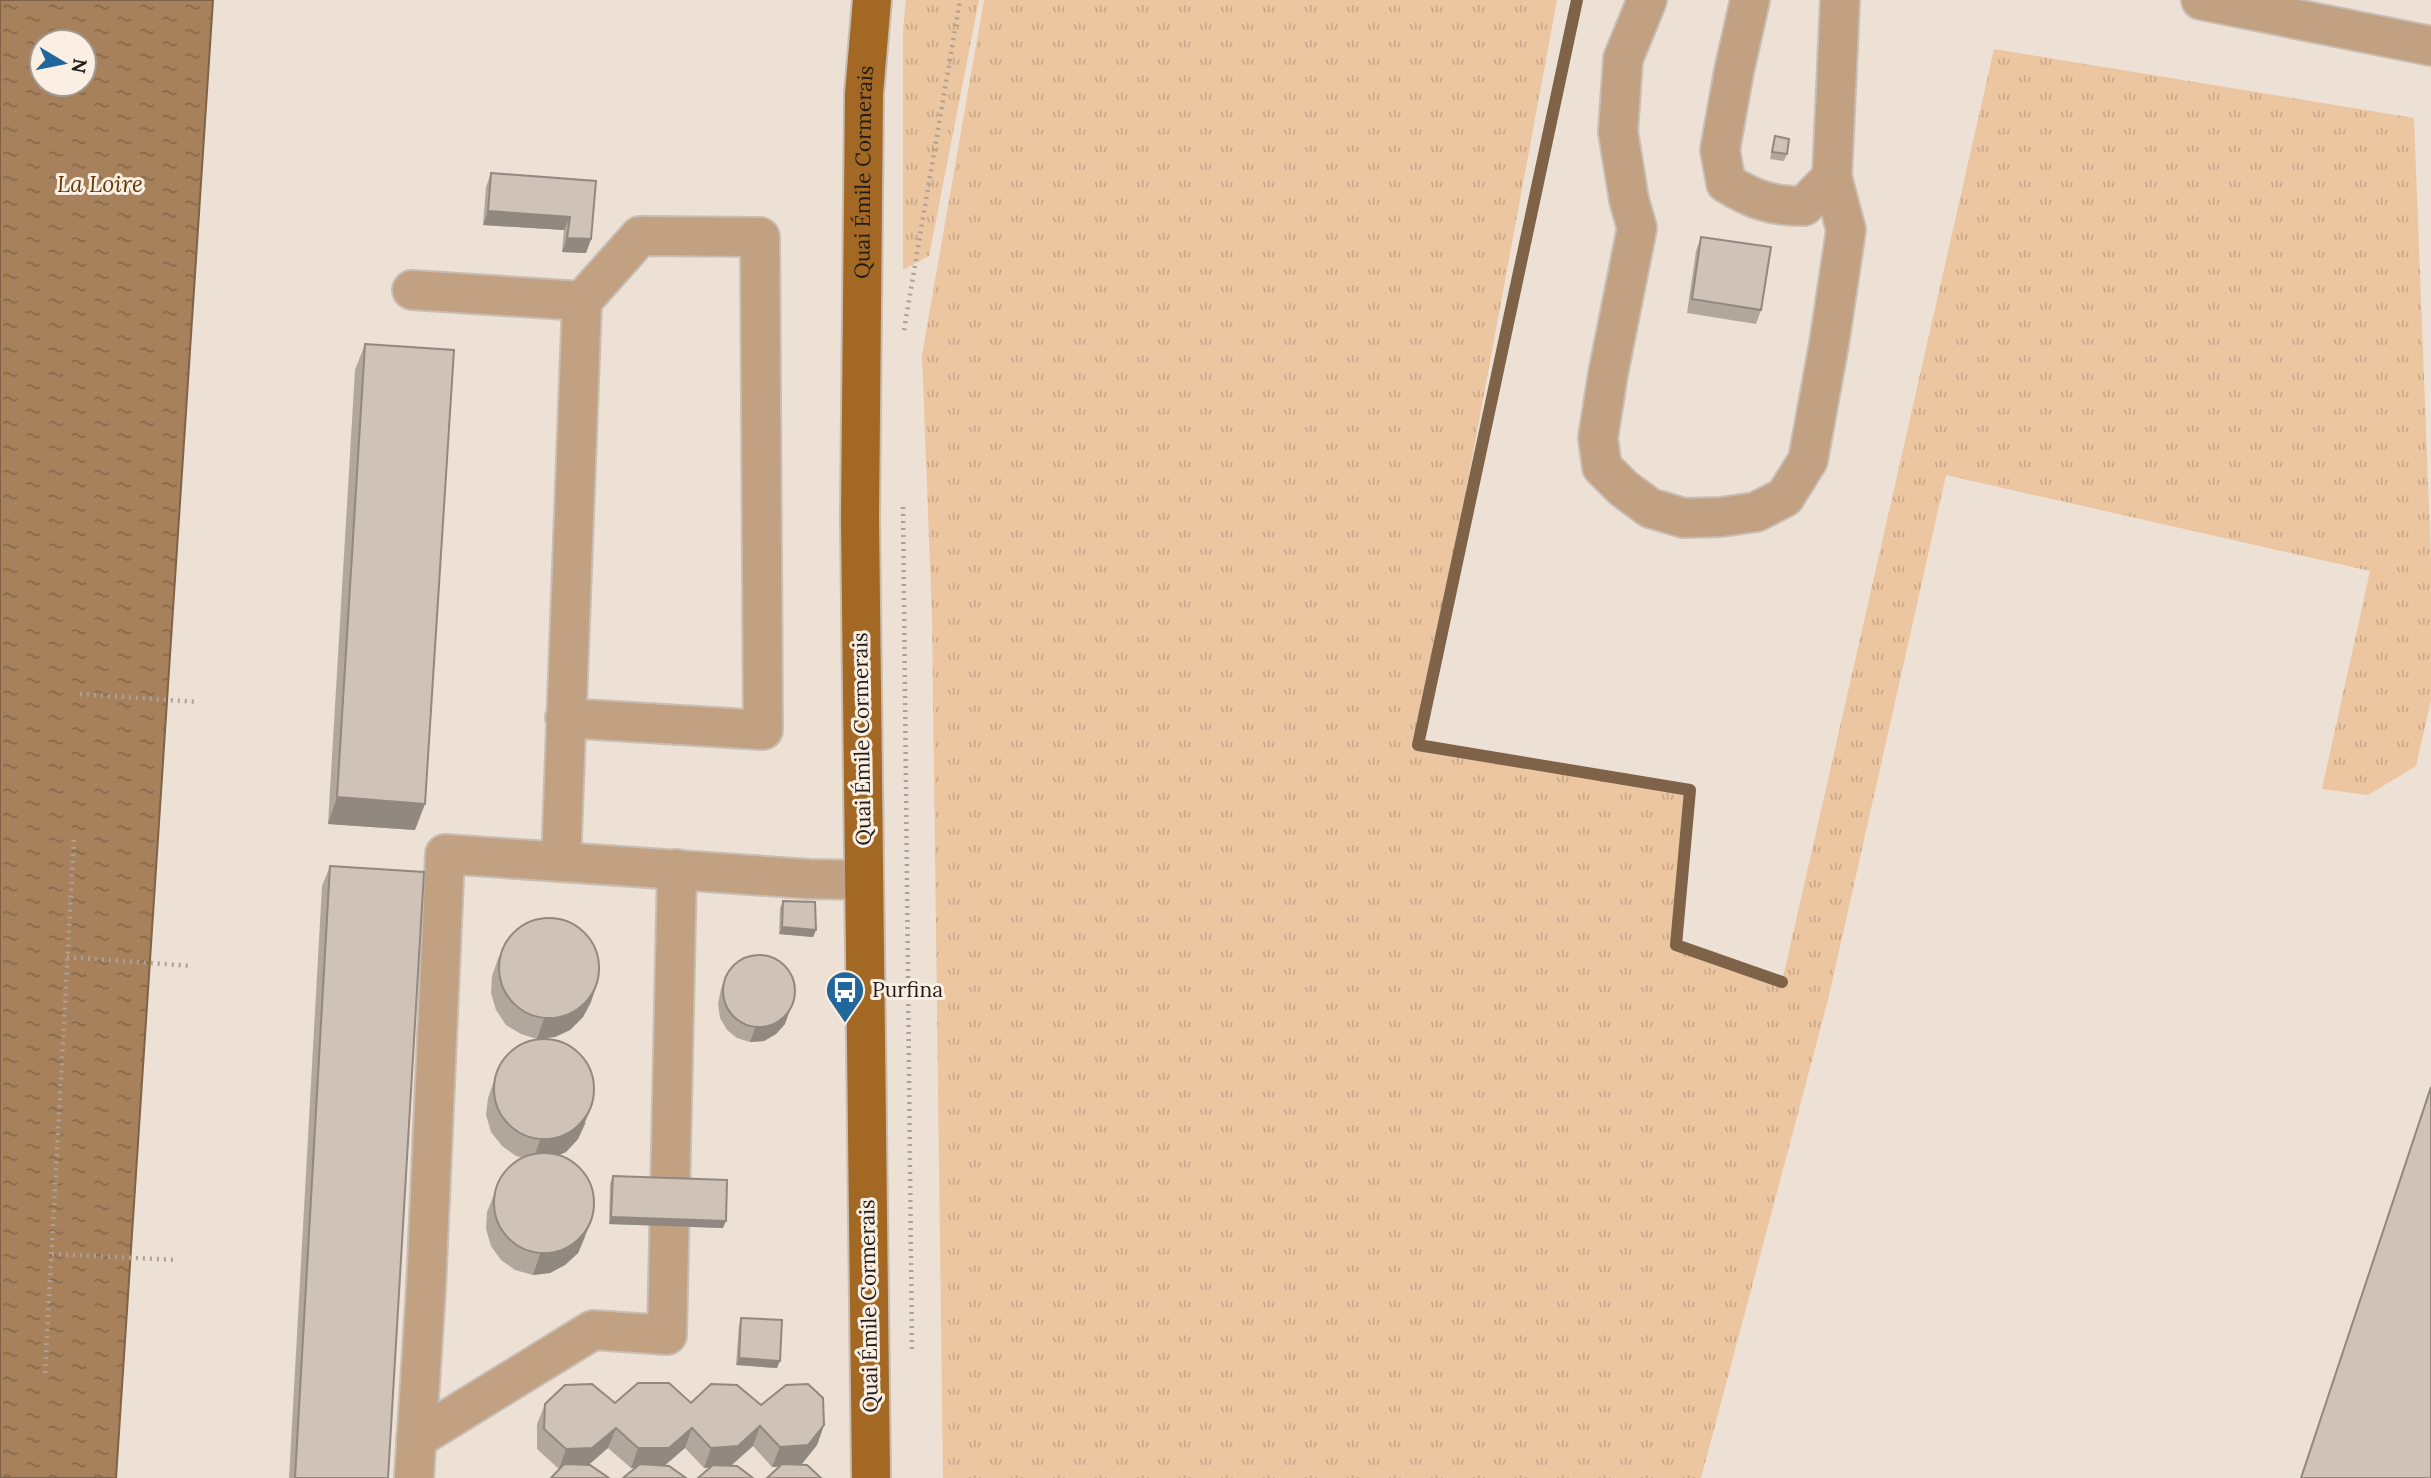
<svg xmlns="http://www.w3.org/2000/svg" width="2431" height="1478" font-family="Lora,serif">
	<style>
		.grass { fill: url(#grass-tufts) }
		.water { fill: url(#water-ripples); stroke: #7f6348; stroke-width: 2; fill-rule: evenodd }
		.lines { fill: none; stroke-linecap: round; stroke-linejoin: round }
		.stream { stroke: #7f6348; stroke-width: 12 }
		.minor-casing { stroke: #c8bdb3; stroke-width: 42 }
		.major-casing { stroke: #c8bdb3; stroke-width: 42 }
		.path { stroke: #aba198; stroke-width: 4.5; stroke-dasharray: 2 5; stroke-linecap: butt }
		.minor { stroke: #c2a182; stroke-width: 38 }
		.major { stroke: #a26824; stroke-width: 38 }
		.wall { fill: #b2a79d }
		.shaded-wall { fill: #918880 }
		.building { fill: #cfc2b7; stroke: #918880; stroke-width: 2 }
		.labels { text-anchor: middle; stroke-width: 6; stroke-linejoin: round; paint-order: stroke }
		.street-label { font-size: 21px; fill: #211c18; stroke: #fbeee2 }
		.poi-label { font-size: 21px; fill: #211c18; stroke: #fbeee2; text-anchor: start }
		.water-label { font-size: 23px; font-style: italic; fill: #623b0c; stroke: #fbeee2 }
	</style>
	<defs>
		<pattern id="grass-tufts" width="24" height="20" patternUnits="userSpaceOnUse" patternTransform="scale(1.75)"><rect width="24" height="20" fill="#ecc5a1"/><path d="M3 7l-1-3M5 7V3M7 7l1-3M15 17l-1-3M17 17v-4M19 17l1-3" fill="none" stroke="#caa98a"/></pattern>
		<pattern id="water-ripples" width="26" height="14" patternUnits="userSpaceOnUse" patternTransform="scale(1.75)"><rect width="26" height="14" fill="#a7815c"/><path d="M2 4q2-2 4 0t4 0M15 11q2-2 4 0t4 0" fill="none" stroke="#88694b"/></pattern>
	</defs>
	<rect width="100%" height="100%" fill="#ede0d5"/>
	<g class="grass">
		<polygon points="906,0 979,0 929,256 903,270 903,29"/>
		<polygon points="984,0 1557,0 1419,745 1690,790 1676,945 1782,982 1994,49 2414,118 2431,559 2431,700 2416,766 2368,795 2322,789 2370,571 1946,475 1828,1000 1701,1478 943,1478 932,617 922,355"/>
	</g>
	<path class="water" d="M0,0H213L116,1478H0ZM42,42H84V84H42Z"/>
	<g class="lines">
		<polyline class="stream" points="1577,0 1418,745 1690,790 1676,945 1782,982"/>
		<g class="minor-casing">
			<g id="minor">
				<polyline points="1647,0 1623,59 1618,132 1629,200 1637,228 1608,374 1598,438 1602,467 1623,488 1650,508 1684,518 1721,517 1756,512 1785,497 1808,460 1829,344 1846,230 1832,177 1840,0"/>
				<path d="M1750,0L1734,71L1720,150L1726,183C1754,200 1771,206 1804,206L1832,177"/>
				<polyline points="2201,0 2431,46"/>
				<polyline points="412,290 582,301"/>
				<polyline points="561,862 582,301 640,236 760,237 763,730 565,718"/>
				<polyline points="416,1439 593,1330 667,1335 677,869"/>
				<polyline points="414,1478 426,1288 445,854 809,879 864,880"/>
			</g>
		</g>
		<g class="major-casing">
			<g id="major">
				<path id="s1" d="M871,1478L860,517L864,94L872,0"/>
			</g>
		</g>
		<g class="path">
			<polyline points="904,330 960,0"/>
			<polyline points="903,507 912,1352"/>
			<polyline points="80,694 198,702"/>
			<polyline points="67,957 192,966"/>
			<polyline points="52,1254 177,1260"/>
			<polyline points="45,1373 74,838"/>
		</g>
		<use href="#minor" class="minor"/>
		<use href="#major" class="major"/>
	</g>
	<g class="wall">
		<polygon points="1775,136 1787,154 1784,161 1770,159 1773,143"/>
		<polygon points="491,173 596,181 591,239 586,253 562,252 564,230 483,225 486,187"/>
		<polygon points="1701,237 1761,310 1756,324 1687,313 1696,251"/>
		<polygon points="365,344 415,830 328,824 355,370"/>
		<polygon points="330,866 388,1478 289,1478 322,886"/>
		<polygon points="783,901 816,930 813,937 779,934 780,908"/>
		<polygon points="499,956 591,1002 583,1017 570,1030 555,1037 537,1039 521,1034 506,1025 496,1010 491,993 492,976"/>
		<polygon points="726,976 785,1024 776,1034 764,1041 750,1042 737,1038 727,1030 720,1018 718,1004 721,989"/>
		<polygon points="495,1078 586,1123 578,1139 566,1152 559,1155 585,1237 578,1253 565,1265 550,1273 533,1275 515,1270 501,1260 491,1246 486,1229 487,1212 495,1192 524,1158 516,1156 502,1146 491,1132 486,1115 488,1098"/>
		<polygon points="2431,1085 2431,1478 2301,1478"/>
		<polygon points="613,1176 723,1228 609,1224 610,1183"/>
		<polygon points="741,1318 777,1368 736,1365 739,1325"/>
		<polygon points="691,1403 761,1405 824,1425 817,1445 801,1465 780,1466 772,1467 753,1446 731,1466 704,1468 685,1448 635,1468 631,1468 608,1448 559,1469 537,1449 537,1424 545,1404"/>
	</g>
	<g class="shaded-wall">
		<polygon points="488,211 570,217 564,230 483,225"/>
		<polygon points="567,238 591,239 586,253 562,252"/>
		<polygon points="337,797 425,804 415,830 328,824"/>
		<polygon points="782,927 816,930 813,937 779,934"/>
		<polygon points="598,981 591,1002 583,1017 570,1030 555,1037 537,1039 544,1018"/>
		<polygon points="790,1010 785,1024 776,1034 764,1041 750,1042 755,1028"/>
		<polygon points="593,1103 578,1139 566,1152 550,1159 533,1160 540,1140"/>
		<polygon points="593,1217 578,1253 565,1265 550,1273 533,1275 540,1254"/>
		<polygon points="611,1217 726,1221 723,1228 609,1224"/>
		<polygon points="739,1358 780,1361 777,1368 736,1365"/>
		<polygon points="824,1425 817,1445 801,1465 772,1467 780,1447"/>
		<polygon points="760,1426 753,1446 730,1466 704,1468 711,1448"/>
		<polygon points="616,1428 608,1448 584,1469 559,1469 566,1449"/>
		<polygon points="692,1428 685,1448 662,1468 631,1468 638,1448"/>
	</g>
	<g class="building">
		<polygon points="1775,136 1789,139 1787,154 1772,152"/>
		<polygon points="491,173 596,181 591,239 567,238 570,217 488,211"/>
		<polygon points="1701,237 1771,247 1761,310 1692,299"/>
		<polygon points="365,344 454,350 425,804 337,797"/>
		<polygon points="330,866 424,872 388,1478 295,1478"/>
		<polygon points="783,901 815,902 816,930 782,927"/>
		<circle cx="549" cy="968" r="50"/>
		<circle cx="759" cy="991" r="36"/>
		<circle cx="544" cy="1089" r="50"/>
		<polygon points="2431,1087 2431,1478 2301,1478"/>
		<circle cx="544" cy="1203" r="50"/>
		<polygon points="613,1176 727,1180 726,1221 611,1217"/>
		<polygon points="741,1318 782,1320 780,1361 739,1358"/>
		<polygon points="638,1383 669,1383 691,1403 711,1384 737,1385 761,1405 786,1385 808,1384 823,1398 824,1425 808,1445 780,1447 760,1426 738,1446 711,1448 692,1428 669,1448 638,1448 616,1428 592,1448 566,1449 544,1429 545,1404 565,1385 592,1384 615,1403"/>
		<polygon points="564,1464 590,1465 609,1478 551,1478"/>
		<polygon points="640,1464 669,1466 686,1478 623,1478"/>
		<polygon points="782,1464 807,1465 821,1478 767,1478"/>
		<polygon points="713,1465 737,1466 753,1478 698,1478"/>
	</g>
	<defs>
		<g id="bus-pin" transform="scale(2.0125)"><path d="M0 17L-7.5 6A9.5 9.5 0 1 1 7.5 6Z" fill="#21679b" stroke="#fbeee2"/><path d="M-5-6H5V4H4V6H2V4H-2V6H-4V4H-5ZM-3.5-4V0h7V-4ZM-3.5 1.2v1.5H-2V1.2ZM2 1.2v1.5H3.5V1.2Z" fill="#fff"/></g>
	</defs>
	<g fill-rule="evenodd">
		<use href="#bus-pin" x="845" y="990"/>
	</g>
	<g class="labels">
		<g class="street-label">
			<text dy="7" stroke="none"><textPath href="#s1" startOffset="1306">Quai Émile Cormerais</textPath></text>
			<text transform="translate(862 739) rotate(-91)" y="7">Quai Émile Cormerais</text>
			<text transform="translate(869 1306) rotate(-91)" y="7">Quai Émile Cormerais</text>
		</g>
		<g class="poi-label">
			<text x="872" y="997">Purfina</text>
		</g>
		<g class="water-label">
			<text x="100" y="192">La Loire</text>
		</g>
	</g>
	<g transform="translate(63 63) rotate(100)"><circle r="33" fill="#fbeee2" stroke="#a49a91" stroke-width="2"/>
	<path d="M0-5L12 26L0 18L-12 26Z" fill="#21679b"/>
	<text y="-10" font-size="19" font-weight="bold" text-anchor="middle" fill="#211c18">N</text>
	</g>
</svg>
